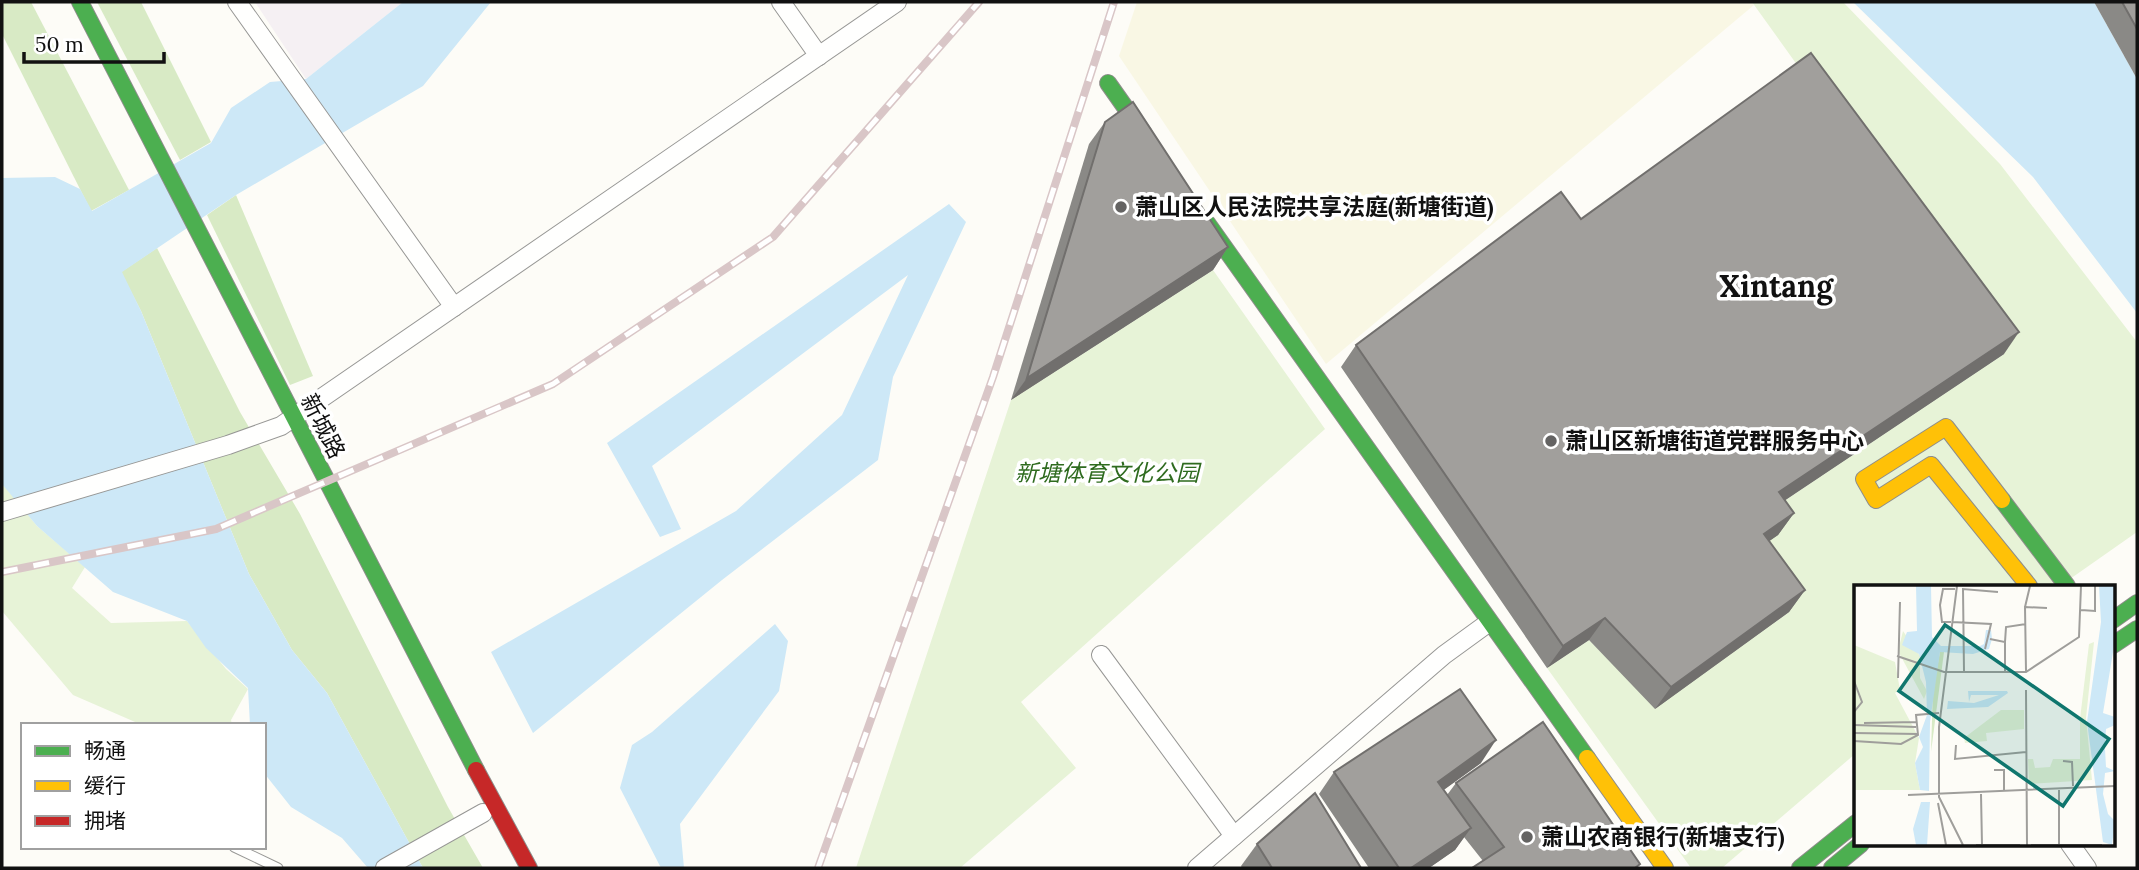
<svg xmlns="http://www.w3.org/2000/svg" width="2139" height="870" font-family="Lora,'Noto Sans SC',serif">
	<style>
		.industrial { fill: #f5f0f3 }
		.farmland { fill: #f9f7e4 }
		.green { fill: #e7f3d7 }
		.forest { fill: #d8eac5 }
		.water { fill: #cde8f7 }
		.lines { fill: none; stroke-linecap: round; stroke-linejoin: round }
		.lane-casing { stroke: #979795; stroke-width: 11 }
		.street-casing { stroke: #979795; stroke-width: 20 }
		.fast-casing { stroke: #8e8d8b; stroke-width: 18 }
		.slow-casing { stroke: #8e8d8b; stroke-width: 18 }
		.jam-casing { stroke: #8e8d8b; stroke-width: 18 }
		.lane { stroke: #fffffe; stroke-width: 9 }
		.street { stroke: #fffffe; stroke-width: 18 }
		.fast { stroke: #4caf50; stroke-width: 16 }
		.slow { stroke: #ffc107; stroke-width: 16 }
		.jam { stroke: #c62828; stroke-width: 16 }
		.rail-casing { stroke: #d9c6c7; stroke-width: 8 }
		.rail { stroke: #fff; stroke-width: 5; stroke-dasharray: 16; stroke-linecap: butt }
		.wall { fill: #8a8986 }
		.shaded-wall { fill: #716f6d }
		.building { fill: #a19f9c; stroke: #716f6d; stroke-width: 2 }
		.poi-dot { fill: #646362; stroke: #fff; stroke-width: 2.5 }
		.labels { text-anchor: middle; stroke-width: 7; stroke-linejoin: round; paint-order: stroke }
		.poi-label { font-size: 23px; font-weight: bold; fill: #111; stroke: #fff; text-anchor: start }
		.street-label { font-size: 23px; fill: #111; stroke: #fff }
		.park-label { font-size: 23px; font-style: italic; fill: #2f6b1f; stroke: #fff }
		.district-label { font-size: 30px; font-weight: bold; fill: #111; stroke: #fff }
		.inset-road { fill: none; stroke: #9f9e9b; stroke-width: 2 }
		.view { fill: #0f766e; fill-opacity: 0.15; stroke: #0f766e; stroke-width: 3.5 }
		.inset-edge { fill: none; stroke: #111; stroke-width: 3.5 }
	</style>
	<rect width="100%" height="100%" fill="#fdfcf7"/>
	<polygon class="industrial" points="255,2 403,2 306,79"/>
	<polygon class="farmland" points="1137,2 1752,2 1754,5 1326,364 1119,56"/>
	<g class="green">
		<polygon points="1752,2 1843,2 2000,164 2137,342 2137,532 2060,586 1856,586 1855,754 1722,868 1691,868 1547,668 1589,640 1656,708 1789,612 1748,556 1763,515 2004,354"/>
		<polygon points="1213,270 1325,429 1021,702 1076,768 960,868 856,868 1011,400"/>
		<polygon points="2,483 37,526 85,567 72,588 111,623 187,621 226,669 248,689 231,720 232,725 142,725 73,695 2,611"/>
	</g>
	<g class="forest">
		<polygon points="2,2 31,2 129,190 91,211 2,34"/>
		<polygon points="97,2 141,2 211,142 180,160"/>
		<polygon points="236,195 313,376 290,385 207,215"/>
		<polygon points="157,248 240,412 300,514 448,807 483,868 423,868 327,693 292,650 249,574 141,311 121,272"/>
	</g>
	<g class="water">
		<polygon points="403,2 491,2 423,86 236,195 122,272 141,311 249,574 292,650 327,693 423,868 368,868 342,838 291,807 264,773 264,725 250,725 248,688 206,648 187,621 113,592 37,526 2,484 2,178 55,177 80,189 92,211 211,143 231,108 270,82 306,79"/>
		<polygon points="1853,2 2094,2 2137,79 2137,313 2033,177"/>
		<polygon points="949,204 966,222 893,377 878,460 722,580 533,733 491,652 736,511 842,415 908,275 652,466 681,529 660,537 607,443"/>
		<polygon points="775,624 788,641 779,691 680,824 684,868 661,868 620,788 632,745 652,732"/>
	</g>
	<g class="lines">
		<g class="lane-casing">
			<polyline id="lane" points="234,847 278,868"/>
		</g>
		<g class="street-casing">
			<g id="street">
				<polyline points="237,2 454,307"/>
				<polyline points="781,2 819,56"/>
				<polyline points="2,512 228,445 281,426 897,2"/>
				<polyline points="1101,655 1234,836"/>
				<polyline points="2070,844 2087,868"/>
				<polyline points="385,868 483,813"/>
				<polyline points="1197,868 1444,655 1488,623"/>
			</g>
		</g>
		<g class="fast-casing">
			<g id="fast">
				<polyline points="80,2 476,770"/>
				<polyline points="1108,83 1144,134"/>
				<polyline points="1207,223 1587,758"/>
				<polyline points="2002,500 2067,586"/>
				<polyline points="2113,620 2137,603"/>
				<polyline points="2113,645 2137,629"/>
				<polyline points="1800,868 1856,823"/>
				<polyline points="1832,868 1861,844"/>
			</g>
		</g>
		<g class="slow-casing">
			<g id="slow">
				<polyline points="2002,500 1946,427 1864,479 1876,500 1931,465 2029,586"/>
				<polyline points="1587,758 1665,868"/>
			</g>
		</g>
		<g class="jam-casing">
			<polyline id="jam" points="476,770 529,868"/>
		</g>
		<use href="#lane" class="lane"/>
		<use href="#street" class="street"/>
		<use href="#fast" class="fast"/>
		<use href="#slow" class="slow"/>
		<use href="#jam" class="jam"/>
		<g class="rail-casing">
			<g id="rail">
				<polyline points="2,572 216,529 553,384 773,237 979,2"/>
				<polyline points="818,868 993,377 1114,2"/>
			</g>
		</g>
		<use href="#rail" class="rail"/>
	</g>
	<g class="wall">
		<polygon points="2094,2 2137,2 2137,79"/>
		<polygon points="1105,122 1228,247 1213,270 1011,400 1089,144"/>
		<polygon points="1581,219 2004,354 1785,500 1794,513 1778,535 1769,541 1805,590 1789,612 1655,709 1589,640 1547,668 1341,367 1356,345"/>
		<polygon points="1481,763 1443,790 1447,795 1456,783 1640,864 1483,861 1464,837 1455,850 1429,868 1369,868 1319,794 1334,772"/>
		<polygon points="1257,844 1361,868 1242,868 1241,866"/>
	</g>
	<g class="shaded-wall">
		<polygon points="1228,247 1213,270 1011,400 1027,378"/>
		<polygon points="2019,332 2004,354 1763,515 1779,492"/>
		<polygon points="1794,513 1778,535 1748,556 1764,534"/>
		<polygon points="1805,590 1789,612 1655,709 1671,687"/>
		<polygon points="1605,618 1589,640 1547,668 1563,646"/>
		<polygon points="1496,740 1481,763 1423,805 1438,782"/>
		<polygon points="1471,828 1455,850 1429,868 1411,868"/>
	</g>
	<g class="building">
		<polygon points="2122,2 2137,2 2137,29"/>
		<polygon points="1811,53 2019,332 1779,492 1794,513 1764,534 1805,590 1671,687 1605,618 1563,646 1356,345 1561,192 1581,219"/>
		<polygon points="1133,102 1228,247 1027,378 1105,122"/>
		<polygon points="1460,689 1496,740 1438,782 1471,828 1411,868 1399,868 1334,772"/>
		<polygon points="1543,722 1640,864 1635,868 1472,868 1504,847 1456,783"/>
		<polygon points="1315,793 1361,868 1272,868 1257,844"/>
	</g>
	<g class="poi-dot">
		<circle cx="1121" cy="207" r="7"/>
		<circle cx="1551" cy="441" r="7"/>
		<circle cx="1527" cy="837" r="7"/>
	</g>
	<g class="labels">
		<g class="poi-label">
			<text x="1135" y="215">萧山区人民法院共享法庭(新塘街道)</text>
			<text x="1565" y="449">萧山区新塘街道党群服务中心</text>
			<text x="1541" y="845">萧山农商银行(新塘支行)</text>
		</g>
		<g class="street-label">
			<text transform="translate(323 426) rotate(63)" y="8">新城路</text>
		</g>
		<g class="park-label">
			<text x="1107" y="481">新塘体育文化公园</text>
		</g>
		<g class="district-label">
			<text x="1776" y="297">Xintang</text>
		</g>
	</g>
	<g transform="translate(1854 585)">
		<rect width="261" height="261" fill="#fdfcf7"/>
		<path d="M49,46L66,71V93L73,106L70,114L44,66ZM240,57L232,133L238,195L175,199L174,174H179L181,183L196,182L199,174H226V134L235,59ZM0,60L41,77L46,105L41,108L65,153L61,178L66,205H0ZM147,125H170V144L132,148L133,156L111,158L110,153Z" fill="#e7f3d7"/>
		<path d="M86,67H90L77,167L79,105Z" fill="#d8eac5"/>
		<path d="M62,1H77L78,52L87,61H126L130,59L132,45H137L138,54L135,64L119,69L86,67L76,137L75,206L66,205L61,178L69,162L65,152L73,130L72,97L65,69L48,60L53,47L63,46ZM245,1H261V55L249,128L261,132V140L252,144L251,164L252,182L261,186L251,188L249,209L254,229L261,236L258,260L249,257L233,137L247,37ZM114,106H153L154,108L134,122L93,124L94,116L120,118L145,110H117L115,117ZM67,217H76L73,260H62L59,244Z" fill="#cde8f7"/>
		<path class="inset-road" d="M103,1L85,142V212L109,260M171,22L176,1M227,25L241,26V1M97,37H88L86,20L89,4H101M98,37L137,39L131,64M136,54L151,57V88M151,57L152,42L172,39M43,71L90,87H172L225,52L227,1M172,86L171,22L193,23M110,87L109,4L144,7M44,93L46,17M0,96L8,117L0,127M172,105L173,260M10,138L62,137M0,140L62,142M0,148L64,149M0,156L47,159L64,150L62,130L85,128M102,160L101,174L172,167M209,176L218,177L219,201M140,185H150V205M127,209L128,260M54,210L261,201M84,218L92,260M205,259V203M122,260H166M177,260H248"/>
		<path class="view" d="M91,40L255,154L209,221L45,106Z"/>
		<rect width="261" height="261" class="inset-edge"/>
	</g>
	<rect width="2139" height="870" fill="none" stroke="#111111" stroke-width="7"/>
	<rect x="21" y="723" width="245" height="126" fill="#ffffff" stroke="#a0a0a0" stroke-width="2"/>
	<rect x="35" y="746" width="35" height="10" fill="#4caf50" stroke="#a0a0a0" stroke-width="2"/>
	<text x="84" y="758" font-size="21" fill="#111111">畅通</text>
	<rect x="35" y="781" width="35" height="10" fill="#ffc107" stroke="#a0a0a0" stroke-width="2"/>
	<text x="84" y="793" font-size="21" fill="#111111">缓行</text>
	<rect x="35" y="816" width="35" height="10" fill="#c62828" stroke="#a0a0a0" stroke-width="2"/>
	<text x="84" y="828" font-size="21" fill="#111111">拥堵</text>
	<path d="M24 52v10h140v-10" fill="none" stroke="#111111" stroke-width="3.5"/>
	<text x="35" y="52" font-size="21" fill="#111111" stroke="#ffffff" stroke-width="5" paint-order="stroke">50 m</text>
</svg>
